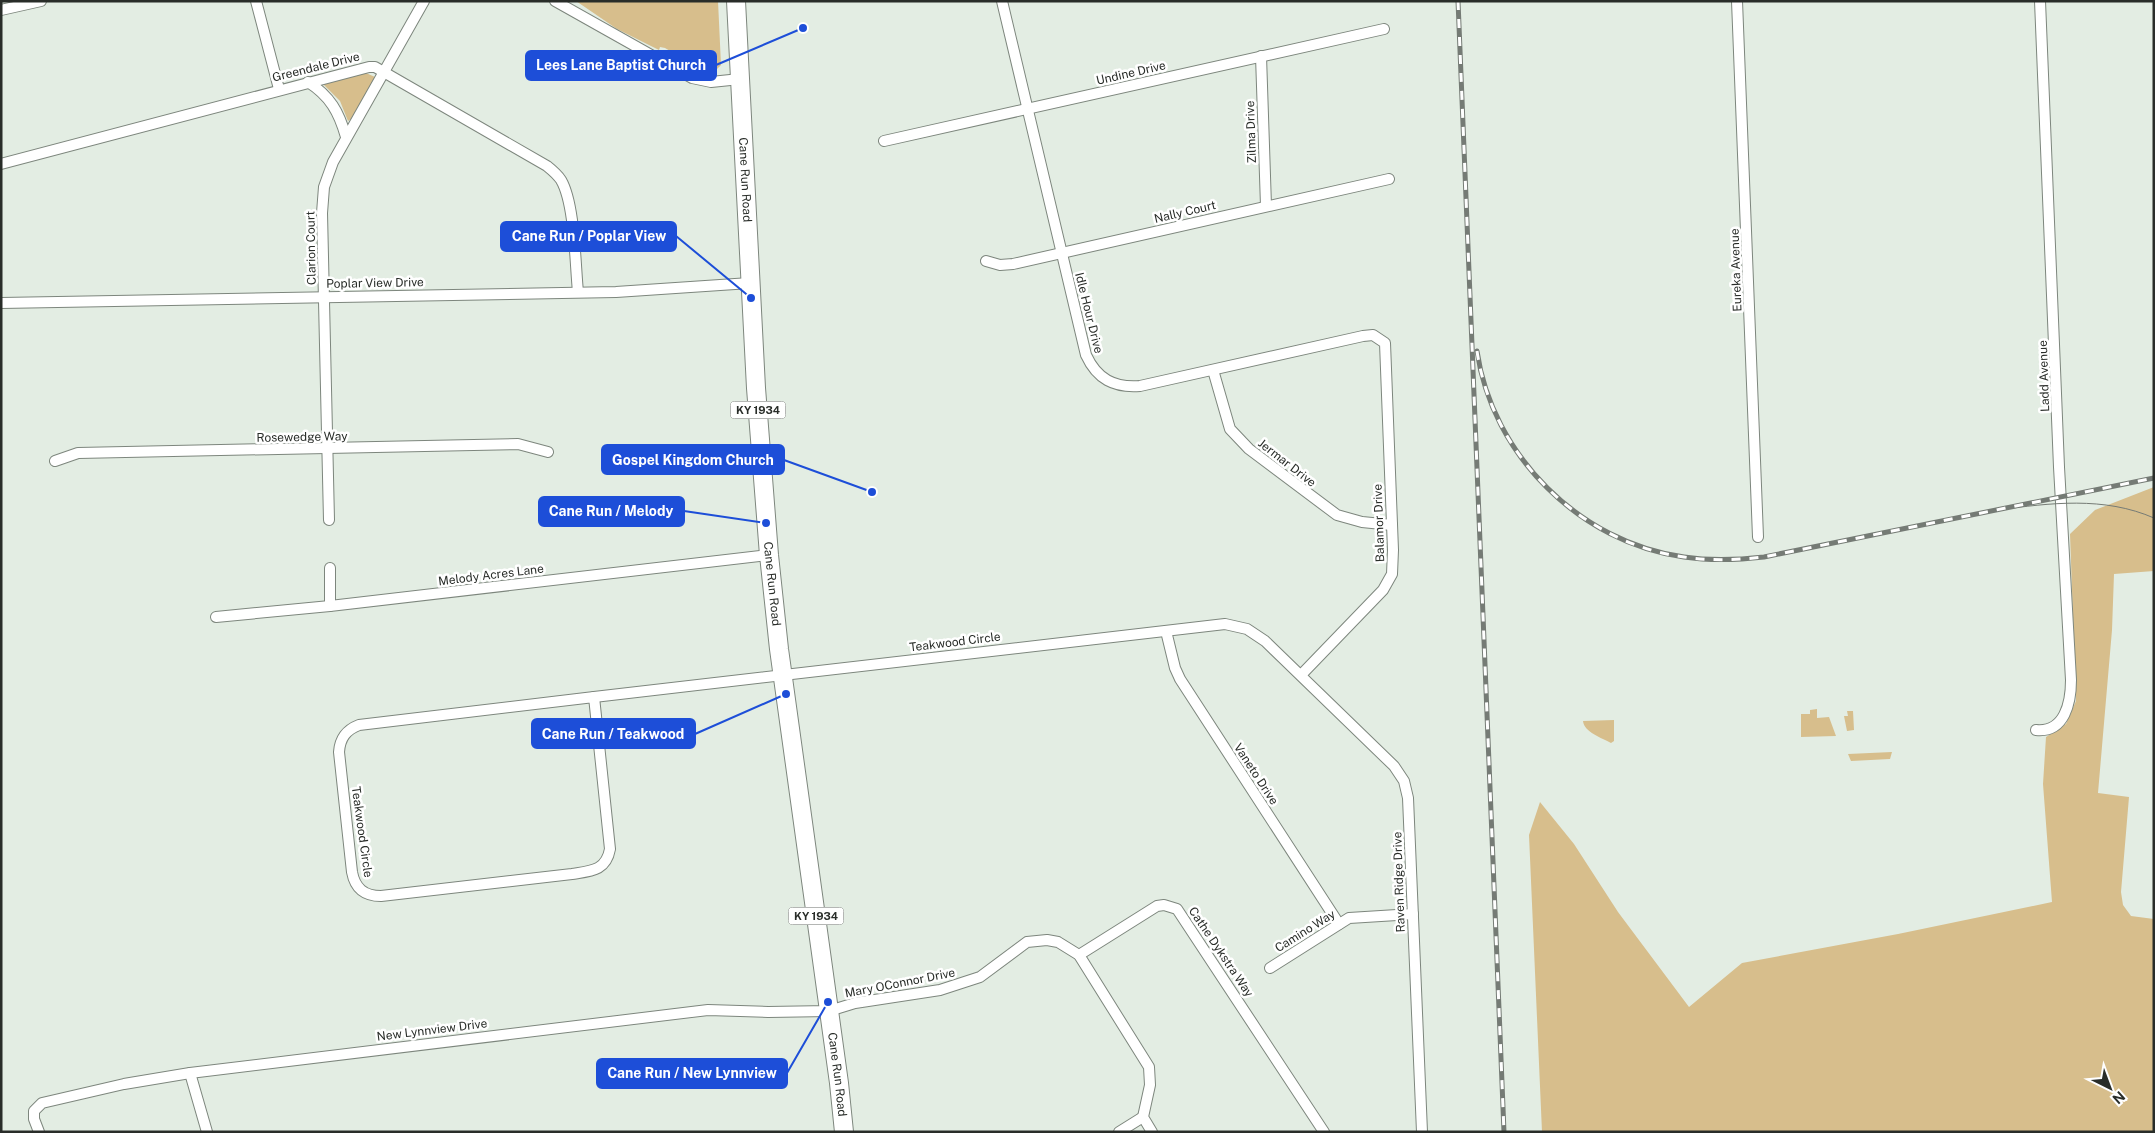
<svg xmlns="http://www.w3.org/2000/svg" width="2155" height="1133" font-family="'Public Sans',sans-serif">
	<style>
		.green { fill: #d7be8c }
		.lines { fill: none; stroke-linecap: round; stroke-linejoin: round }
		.street-casing { stroke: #7d867d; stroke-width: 12 }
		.highway-casing { stroke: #7d867d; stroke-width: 20 }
		.street { stroke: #fff; stroke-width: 10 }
		.highway { stroke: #fff; stroke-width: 18 }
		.tram { stroke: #757b75; stroke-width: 1 }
		.rail-casing { stroke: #757b75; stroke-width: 5 }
		.rail { stroke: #fff; stroke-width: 3; stroke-dasharray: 9; stroke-linecap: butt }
		.labels { text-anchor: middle; stroke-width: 5; stroke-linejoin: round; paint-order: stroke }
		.shield { fill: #fff; stroke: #696c69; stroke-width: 1 }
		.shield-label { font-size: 11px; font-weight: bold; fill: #292d29 }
		.street-label { font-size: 12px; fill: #292d29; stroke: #fff }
		.leader { fill: none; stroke: #1d4ed8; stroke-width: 2 }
		.callout-dot { fill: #1d4ed8; stroke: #fff; stroke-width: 2 }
		.callout { fill: #1d4ed8; stroke: #1d4ed8; stroke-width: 2 }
		.callout-label { font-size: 14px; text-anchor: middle; font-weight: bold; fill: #fff }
	</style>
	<rect width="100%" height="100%" fill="#e3ede3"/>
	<g class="green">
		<polygon points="576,1 718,1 721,65 715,71 708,71 696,66 665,48 660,47 659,50 617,29"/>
		<polygon points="366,73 375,77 374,81 351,119 348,121 340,101 323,84"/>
		<polygon points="2154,487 2154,571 2114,574 2112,630 2098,793 2129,797 2121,892 2123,905 2131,916 2154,919 2154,1132 1542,1132 1529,835 1540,802 1574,844 1618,912 1689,1007 1742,963 1898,934 2052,902 2043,784 2046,737 2066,724 2076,701 2070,534 2095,510"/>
		<polygon points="1817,709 1817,718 1829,717 1836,736 1801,737 1801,714 1810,714 1810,710"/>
		<polygon points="1847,711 1853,711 1854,730 1847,731 1844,716 1848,716"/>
		<path d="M1614,720V741L1611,743C1602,738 1584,732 1583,721Z"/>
		<polygon points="1892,752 1890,759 1851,761 1848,754"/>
	</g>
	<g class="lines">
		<g class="street-casing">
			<g id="street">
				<polyline points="256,1 279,89"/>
				<polyline points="555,1 692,78 711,82 740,79"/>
				<path d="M1002,1L1086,355C1097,379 1114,388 1140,386L1363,336L1373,335L1385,343L1393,550L1392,574L1383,590L1301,675"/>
				<polyline points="1737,1 1758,537"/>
				<polyline points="1,10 41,1"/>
				<polyline points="1261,56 1266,206"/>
				<path d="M308,82C330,96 339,112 346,137"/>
				<polyline points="884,141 1384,29"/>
				<path d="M1,164L369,67H375L547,166C552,170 557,174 561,180C575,204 575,263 578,292"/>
				<polyline points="986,261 1000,265 1013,264 1389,179"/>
				<polyline points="1,303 616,292 750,283"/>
				<polyline points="1213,370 1230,429 1249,449 1337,515 1362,522 1392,525"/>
				<polyline points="55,461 78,453 518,444 548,452"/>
				<polyline points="329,520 322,213 324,187 333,162 424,1"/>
				<polyline points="330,568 330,606"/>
				<polyline points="216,617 330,606 769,555"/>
				<polyline points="1166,631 1175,668 1180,679 1339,924"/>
				<polyline points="594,697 1225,624 1247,629 1265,641 1394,766 1404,781 1408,798 1422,1132"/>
				<path d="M594,697L610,849C606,871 591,871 572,874L381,896C364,896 355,888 352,872L339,752C340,738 346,730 359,725Z"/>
				<path d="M2036,730C2065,733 2071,702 2071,680L2059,467L2040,1"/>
				<polyline points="1079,955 1157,906 1164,905 1177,909 1324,1132"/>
				<polyline points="1270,968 1349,918 1413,914"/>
				<polyline points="190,1073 207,1132"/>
				<polyline points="39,1132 34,1119 34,1111 42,1103 124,1084 190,1073 708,1010 768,1012 829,1011 855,1003 940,990 980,977 1027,942 1047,940 1058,942 1079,955 1149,1067 1150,1085 1143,1117 1152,1132"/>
				<polyline points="1119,1132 1143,1117"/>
			</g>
		</g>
		<g class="highway-casing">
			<g id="highway">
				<path id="s1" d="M736,1L756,388L769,555L779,649L839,1083L844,1132"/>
			</g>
		</g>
		<use href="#street" class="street"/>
		<use href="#highway" class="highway"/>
		<path class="tram" d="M1998,510C2050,503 2104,496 2154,518"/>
		<g class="rail-casing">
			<g id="rail">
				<polyline points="1458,1 1504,1132"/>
				<path d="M1477,351C1492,455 1580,543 1684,557C1711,561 1737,560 1764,557L2154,478"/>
			</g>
		</g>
		<use href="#rail" class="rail"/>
	</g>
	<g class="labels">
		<g class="shield">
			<rect x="730.5" y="401.5" width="55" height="17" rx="4"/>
			<rect x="788.5" y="907.5" width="55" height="17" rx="4"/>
		</g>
		<g class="shield-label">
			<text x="758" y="414">KY 1934</text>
			<text x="816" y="920">KY 1934</text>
		</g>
		<g class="street-label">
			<text transform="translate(316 67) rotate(-14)" y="4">Greendale Drive</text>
			<text transform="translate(1131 73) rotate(-13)" y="4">Undine Drive</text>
			<text transform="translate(1251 132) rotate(-92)" y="4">Zilma Drive</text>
			<text dy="4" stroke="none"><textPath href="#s1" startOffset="179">Cane Run Road</textPath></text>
			<text transform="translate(1185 212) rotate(-13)" y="4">Nally Court</text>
			<text transform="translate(311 248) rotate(-91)" y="4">Clarion Court</text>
			<text transform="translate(1736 270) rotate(-92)" y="4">Eureka Avenue</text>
			<text transform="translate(375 283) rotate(-1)" y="4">Poplar View Drive</text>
			<text transform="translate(1089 313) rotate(76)" y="4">Idle Hour Drive</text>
			<text transform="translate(2044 376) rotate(-92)" y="4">Ladd Avenue</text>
			<text transform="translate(302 437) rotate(-1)" y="4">Rosewedge Way</text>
			<text transform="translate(1287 463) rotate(38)" y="4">Jermar Drive</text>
			<text transform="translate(1379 523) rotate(-92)" y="4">Balamor Drive</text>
			<text transform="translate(491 575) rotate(-7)" y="4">Melody Acres Lane</text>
			<text dy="4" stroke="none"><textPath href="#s1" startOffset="584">Cane Run Road</textPath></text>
			<text transform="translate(955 642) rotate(-7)" y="4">Teakwood Circle</text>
			<text transform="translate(1256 774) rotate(57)" y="4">Vaneto Drive</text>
			<text transform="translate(362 832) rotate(82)" y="4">Teakwood Circle</text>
			<text transform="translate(1399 882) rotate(-92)" y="4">Raven Ridge Drive</text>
			<text transform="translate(1305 931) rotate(-32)" y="4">Camino Way</text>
			<text transform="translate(1221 952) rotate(56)" y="4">Cathe Dykstra Way</text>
			<text transform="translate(900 983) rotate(-11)" y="4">Mary OConnor Drive</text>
			<text transform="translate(432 1030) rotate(-7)" y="4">New Lynnview Drive</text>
			<text dy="4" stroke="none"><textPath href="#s1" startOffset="1079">Cane Run Road</textPath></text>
		</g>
	</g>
	<path class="leader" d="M803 28L716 65M751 298L676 236M872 492L784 460M766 523L684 511M786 694L695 734M828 1002L787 1073"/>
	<g class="callout-dot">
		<circle cx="803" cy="28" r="5"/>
		<circle cx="751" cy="298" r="5"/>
		<circle cx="872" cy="492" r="5"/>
		<circle cx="766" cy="523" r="5"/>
		<circle cx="786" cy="694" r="5"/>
		<circle cx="828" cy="1002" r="5"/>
	</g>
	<g class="callout">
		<rect x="526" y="51" width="190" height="29" rx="5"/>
		<rect x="501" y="222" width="175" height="29" rx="5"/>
		<rect x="602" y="445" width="182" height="29" rx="5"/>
		<rect x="539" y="497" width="145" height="29" rx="5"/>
		<rect x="532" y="719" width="163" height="29" rx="5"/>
		<rect x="597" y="1059" width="190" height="29" rx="5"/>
	</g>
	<g class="callout-label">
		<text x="621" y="70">Lees Lane Baptist Church</text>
		<text x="589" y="241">Cane Run / Poplar View</text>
		<text x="693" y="465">Gospel Kingdom Church</text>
		<text x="611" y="516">Cane Run / Melody</text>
		<text x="613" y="739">Cane Run / Teakwood</text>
		<text x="692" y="1078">Cane Run / New Lynnview</text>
	</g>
	<rect width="2155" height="1133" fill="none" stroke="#292d29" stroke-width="5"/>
	<g transform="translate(2110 1088) rotate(138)" stroke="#ffffff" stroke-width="4" paint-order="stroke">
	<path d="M0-4L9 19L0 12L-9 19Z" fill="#292d29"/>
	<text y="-8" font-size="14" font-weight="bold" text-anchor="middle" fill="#292d29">N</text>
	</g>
</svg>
